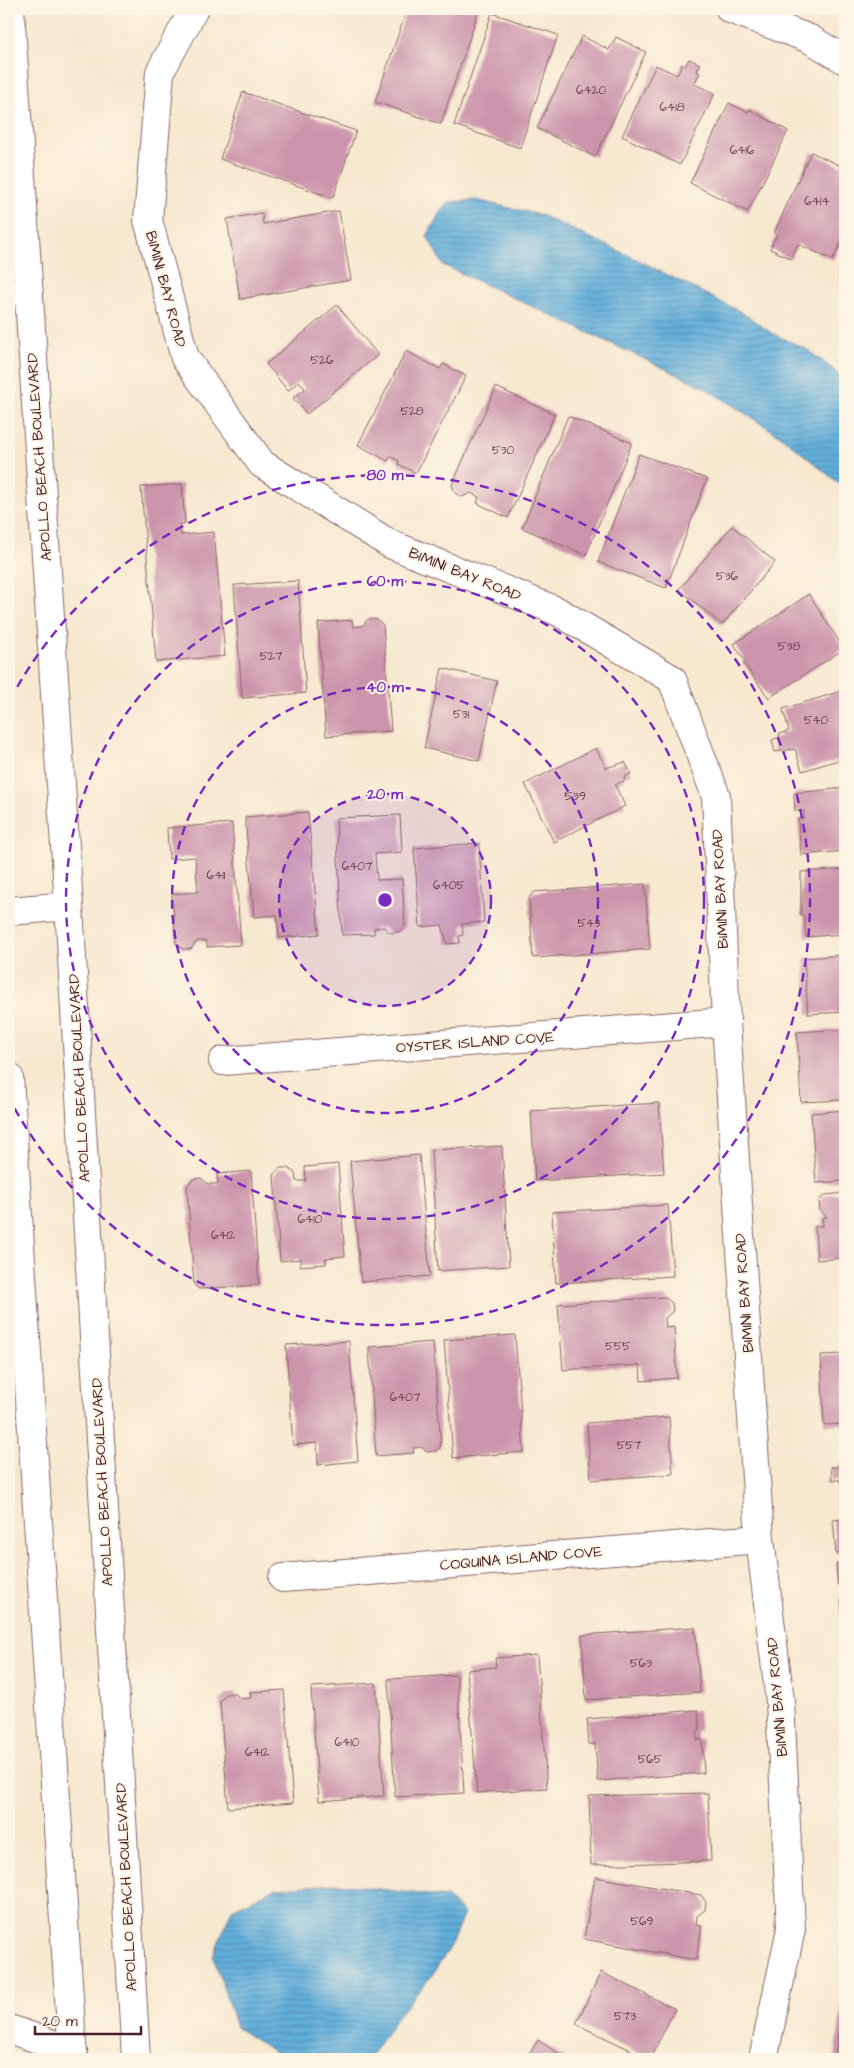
<svg xmlns="http://www.w3.org/2000/svg" width="854" height="2068" font-family="'Architects Daughter',sans-serif">
	<style>
		.water { fill: url(#water-rules); stroke: #566783 }
		.building { fill: #cb94ab }
		.lines { fill: none; stroke-linecap: round; stroke-linejoin: round }
		.minor-casing { stroke: #876565; stroke-width: 30 }
		.tertiary-casing { stroke: #876565; stroke-width: 30 }
		.secondary-casing { stroke: #876565; stroke-width: 30 }
		.minor { stroke: #fff; stroke-width: 28 }
		.tertiary { stroke: #fff; stroke-width: 28 }
		.secondary { stroke: #fff; stroke-width: 28 }
		.ring { fill: none; stroke: #7b2cbf; stroke-width: 2.5; stroke-dasharray: 9 6 }
		.labels { text-anchor: middle; stroke-width: 4; stroke-linejoin: round; paint-order: stroke }
		.number-label { font-size: 12px; fill: #6a3c4b }
		.street-label { font-size: 15px; fill: #4a1f2b; stroke: #fcf5e5 }
		.centre { fill: #7b2cbf; stroke: #fcf5e5; stroke-width: 2.5 }
		.ring-label { font-size: 15px; text-anchor: middle; font-weight: bold; fill: #7b2cbf; stroke: #fcf5e5; stroke-width: 4; stroke-linejoin: round; paint-order: stroke }
	</style>
	<defs>
		<pattern id="water-rules" width="6" height="5" patternUnits="userSpaceOnUse" patternTransform="scale(1.25)"><rect width="6" height="5" fill="#61afdb"/><path d="M0 2.5h6" fill="none" stroke="#528eb2"/></pattern>
	</defs>
	<rect width="100%" height="100%" fill="#fcf5e5"/>
	<filter id="ink" filterUnits="userSpaceOnUse"><feTurbulence type="fractalNoise" baseFrequency=".02" numOctaves="2"/><feDisplacementMap in="SourceGraphic" scale="10" xChannelSelector="R" yChannelSelector="G"/><feConvolveMatrix kernelMatrix="1 2 1 2 8 2 1 2 1" color-interpolation-filters="sRGB"/></filter>
	<filter id="wash" filterUnits="userSpaceOnUse"><feTurbulence type="fractalNoise" baseFrequency=".0096" numOctaves="4" result="noise"/><feDisplacementMap in="SourceGraphic" scale="20" xChannelSelector="R" yChannelSelector="G"/><feGaussianBlur stdDeviation="1.12" result="paint"/><feColorMatrix in="noise" values="0 0 0 0 0 0 0 0 0 0 0 0 0 0 0 0 0 1.4 0 .05"/><feComposite in="paint" operator="in"/></filter>
	<g filter="url(#wash)">
		<rect width="100%" height="100%" fill="#f7e8d0"/>
		<g class="water">
			<polygon points="476,200 541,215 630,256 741,312 772,333 808,350 845,379 845,492 842,486 782,437 702,386 443,265 427,236 439,214 450,202"/>
			<polygon points="338,1884 446,1897 464,1913 450,1948 430,1978 399,2014 369,2059 284,2059 236,2027 213,1956 232,1909 276,1888"/>
		</g>
		<g id="blocks">
			<g class="building">
				<polygon points="407,9 479,9 441,124 375,102"/>
				<polygon points="492,13 558,35 520,148 454,125"/>
				<polygon points="582,36 609,50 616,37 646,52 595,157 537,128"/>
				<polygon points="689,59 700,64 697,72 700,73 694,84 715,93 680,165 622,136 656,65 677,75 682,64 685,66"/>
				<polygon points="243,92 356,131 333,198 220,159"/>
				<polygon points="729,103 748,112 749,109 788,131 748,212 690,183"/>
				<polygon points="811,152 841,166 845,156 845,234 833,260 798,244 791,259 770,249 777,234 774,233"/>
				<polygon points="339,211 351,280 240,299 227,219 262,213 263,224"/>
				<polygon points="337,305 378,355 307,414 293,398 305,389 299,381 288,391 266,364"/>
				<polygon points="406,351 440,369 443,364 466,376 416,473 398,464 399,461 390,456 388,461 358,445"/>
				<polygon points="496,387 555,414 508,518 477,503 479,497 471,493 462,497 455,493 452,485"/>
				<polygon points="568,416 632,443 586,555 522,528"/>
				<polygon points="639,454 707,479 666,588 598,562"/>
				<polygon points="182,484 185,524 179,524 181,535 214,532 225,656 156,662 141,487"/>
				<polygon points="732,526 775,562 722,625 679,589"/>
				<polygon points="298,581 306,693 242,698 234,585"/>
				<polygon points="809,594 844,649 769,698 743,663 745,661 734,644"/>
				<polygon points="368,619 376,619 383,625 391,731 326,736 318,623 352,620 353,627 362,626"/>
				<polygon points="442,668 497,681 479,761 424,748"/>
				<polygon points="845,690 845,758 802,771 795,749 775,752 772,740 780,737 779,734 789,731 783,709"/>
				<polygon points="596,748 606,768 625,762 631,774 624,777 625,780 615,785 625,806 554,842 525,784"/>
				<polygon points="845,788 845,851 801,855 798,819 804,818 804,811 795,811 794,793"/>
				<polygon points="308,812 319,934 279,938 277,915 254,917 245,817"/>
				<polygon points="400,815 402,852 375,854 377,880 402,879 405,926 399,932 390,933 384,927 374,928 374,934 342,935 336,818"/>
				<polygon points="232,823 241,945 207,947 206,941 197,941 191,949 182,949 176,943 172,894 198,892 195,857 169,859 167,828"/>
				<polygon points="479,843 484,922 462,924 463,935 459,936 460,943 447,944 442,925 420,927 414,848"/>
				<polygon points="845,869 845,934 806,937 804,916 801,916 801,872"/>
				<polygon points="645,884 650,949 533,958 529,898 534,892"/>
				<polygon points="845,955 845,1012 808,1014 804,958"/>
				<polygon points="845,1029 845,1100 801,1102 797,1032"/>
				<polygon points="659,1103 664,1173 535,1181 531,1111"/>
				<polygon points="845,1110 845,1181 816,1183 811,1113"/>
				<polygon points="502,1146 509,1266 438,1271 431,1150"/>
				<polygon points="419,1155 430,1276 361,1282 350,1161"/>
				<polygon points="338,1164 345,1256 326,1258 326,1264 300,1266 300,1259 280,1261 274,1175 280,1168 288,1168 295,1173 296,1181 306,1181 305,1167"/>
				<polygon points="251,1171 259,1285 199,1289 194,1285 187,1186 193,1179 201,1178 208,1184 218,1184 217,1174"/>
				<polygon points="845,1193 845,1258 817,1260 815,1226 823,1226 822,1218 827,1217 820,1211 819,1201 825,1195"/>
				<polygon points="668,1205 673,1276 556,1283 552,1212"/>
				<polygon points="665,1297 672,1303 673,1311 665,1318 666,1328 674,1327 677,1378 641,1381 640,1365 563,1370 558,1304"/>
				<polygon points="515,1335 524,1452 453,1458 444,1340"/>
				<polygon points="349,1341 358,1461 318,1465 317,1443 293,1445 286,1345"/>
				<polygon points="433,1342 441,1446 436,1451 427,1452 421,1447 413,1448 414,1453 376,1456 369,1347"/>
				<polygon points="845,1354 845,1424 824,1425 821,1355"/>
				<polygon points="669,1417 673,1474 591,1480 587,1423"/>
				<polygon points="839,1463 845,1463 845,1482 840,1483 840,1480 832,1480 831,1467 839,1467"/>
				<polygon points="845,1519 845,1553 836,1554 833,1520"/>
				<polygon points="845,1563 845,1584 838,1585 836,1564"/>
				<polygon points="841,1600 845,1600 845,1637 844,1637"/>
				<polygon points="695,1627 700,1692 586,1700 582,1635"/>
				<polygon points="537,1655 547,1788 477,1793 467,1670 496,1667 495,1658"/>
				<polygon points="457,1675 464,1793 395,1797 388,1679"/>
				<polygon points="376,1683 384,1796 319,1801 311,1687"/>
				<polygon points="284,1690 293,1803 228,1808 220,1701 226,1694 234,1693 241,1699 251,1698 250,1692"/>
				<polygon points="698,1710 700,1731 697,1731 697,1740 702,1739 704,1773 598,1781 595,1744 589,1744 587,1719"/>
				<polygon points="708,1793 711,1861 591,1865 589,1796"/>
				<polygon points="595,1877 701,1895 706,1902 705,1910 697,1916 696,1925 702,1926 696,1960 584,1939"/>
				<polygon points="601,1972 675,2009 650,2059 576,2024"/>
				<polygon points="842,2004 845,2005 845,2059 835,2059"/>
				<polygon points="538,2040 567,2059 526,2059"/>
			</g>
		</g>
	</g>
	<g filter="url(#ink)">
		<use href="#blocks" fill-opacity="0" stroke="#876565" stroke-width="1"/>
		<g class="lines">
			<g class="minor-casing">
				<g id="minor">
					<polyline points="194,9 160,72 148,220 185,358 262,464 390,544 557,611 672,679 716,796 726,1022 760,1539 780,1701 791,1929 763,2059"/>
					<polyline points="730,9 810,39 845,60"/>
					<polyline points="223,1061 726,1022"/>
					<polyline points="283,1578 760,1539"/>
					<polyline points="9,2029 73,2051"/>
				</g>
			</g>
			<g class="tertiary-casing">
				<polyline id="tertiary" points="9,911 69,906"/>
			</g>
			<g class="secondary-casing">
				<g id="secondary">
					<polyline points="10,9 69,906 136,2059"/>
					<polyline points="9,1077 73,2059"/>
				</g>
			</g>
			<use href="#minor" class="minor"/>
			<use href="#tertiary" class="tertiary"/>
			<use href="#secondary" class="secondary"/>
		</g>
	</g>
	<circle cx="385" cy="900" r="106" fill="#7b2cbf" fill-opacity=".12"/>
	<g class="ring">
		<circle cx="385" cy="900" r="106"/>
		<circle cx="385" cy="900" r="213"/>
		<circle cx="385" cy="900" r="319"/>
		<path d="M10 700A425 425 0 1 1 10 1100"/>
	</g>
	<g class="labels">
		<g class="number-label">
			<text x="591" y="94">6420</text>
			<text x="672" y="111">6418</text>
			<text x="742" y="154">6416</text>
			<text x="817" y="205">6414</text>
			<text x="322" y="364">526</text>
			<text x="412" y="415">528</text>
			<text x="503" y="454">530</text>
			<text x="727" y="580">536</text>
			<text x="789" y="650">538</text>
			<text x="271" y="660">527</text>
			<text x="461" y="718">531</text>
			<text x="816" y="724">540</text>
			<text x="575" y="800">539</text>
			<text x="357" y="870">6407</text>
			<text x="216" y="879">6411</text>
			<text x="449" y="889">6405</text>
			<text x="589" y="927">543</text>
			<text x="310" y="1223">6410</text>
			<text x="223" y="1239">6412</text>
			<text x="618" y="1350">555</text>
			<text x="405" y="1401">6407</text>
			<text x="629" y="1449">557</text>
			<text x="641" y="1667">563</text>
			<text x="347" y="1746">6410</text>
			<text x="257" y="1756">6412</text>
			<text x="650" y="1763">565</text>
			<text x="642" y="1925">569</text>
			<text x="625" y="2020">573</text>
		</g>
		<g class="street-label">
			<text transform="translate(166 289) rotate(75)" y="5">BIMINI BAY ROAD</text>
			<text transform="translate(39 457) rotate(-94)" y="5">APOLLO BEACH BOULEVARD</text>
			<text transform="translate(465 574) rotate(22)" y="5">BIMINI BAY ROAD</text>
			<text transform="translate(720 889) rotate(-93)" y="5">BIMINI BAY ROAD</text>
			<text transform="translate(475 1042) rotate(-4)" y="5">OYSTER ISLAND COVE</text>
			<text transform="translate(79 1078) rotate(-93)" y="5">APOLLO BEACH BOULEVARD</text>
			<text transform="translate(744 1293) rotate(-94)" y="5">BIMINI BAY ROAD</text>
			<text transform="translate(102 1482) rotate(-93)" y="5">APOLLO BEACH BOULEVARD</text>
			<text transform="translate(521 1558) rotate(-5)" y="5">COQUINA ISLAND COVE</text>
			<text transform="translate(777 1697) rotate(-95)" y="5">BIMINI BAY ROAD</text>
			<text transform="translate(126 1887) rotate(-93)" y="5">APOLLO BEACH BOULEVARD</text>
		</g>
	</g>
	<circle cx="385" cy="900" r="8" class="centre"/>
	<g class="ring-label">
		<text x="385" y="480">80 m</text>
		<text x="385" y="586">60 m</text>
		<text x="385" y="692">40 m</text>
		<text x="385" y="799">20 m</text>
	</g>
	<rect width="854" height="2068" fill="none" stroke="#fcf5e5" stroke-width="30"/>
	<path d="M35 2026v8h106v-8" fill="none" stroke="#4a1f2b" stroke-width="2.5"/>
	<text x="42" y="2026" font-size="15" fill="#4a1f2b" stroke="#fcf5e5" stroke-width="4" paint-order="stroke">20 m</text>
</svg>
